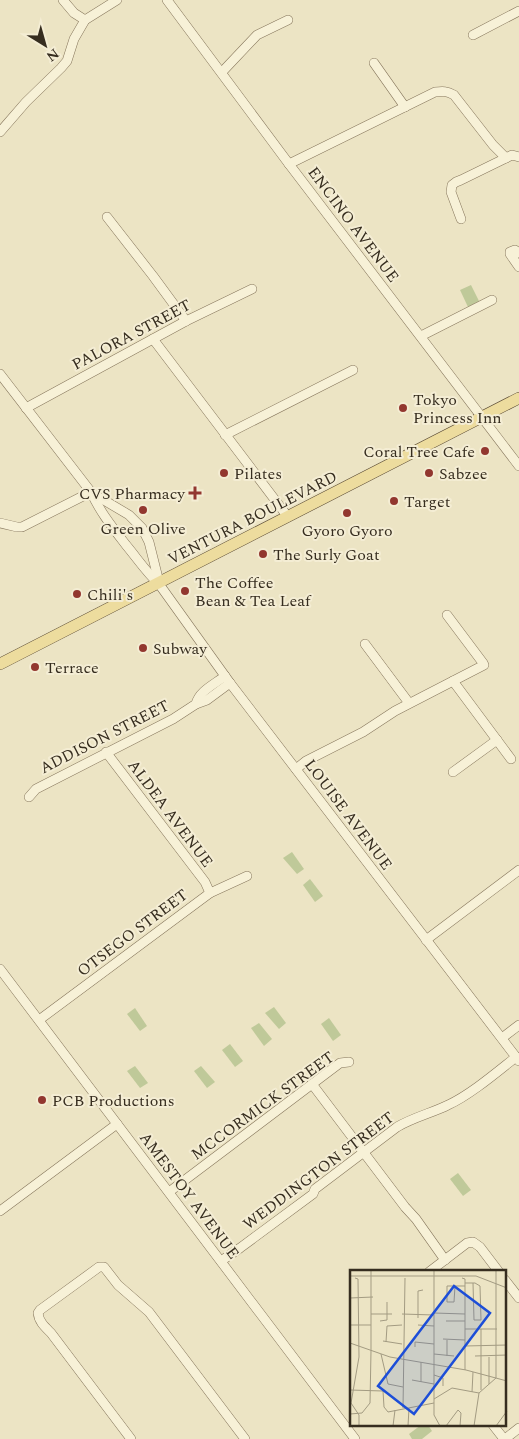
<svg xmlns="http://www.w3.org/2000/svg" width="519" height="1439" font-family="Spectral,serif">
	<style>
		.green { fill: #bfc999 }
		.lines { fill: none; stroke-linecap: round; stroke-linejoin: round }
		.minor-casing { stroke: #86765c; stroke-width: 10 }
		.major-casing { stroke: #544430; stroke-width: 12 }
		.minor { stroke: #f7f1d7; stroke-width: 9 }
		.major { stroke: #eddc9e; stroke-width: 11 }
		.poi-dot { fill: #92372f; stroke: #f4edd4; stroke-width: 2 }
		.labels { text-anchor: middle; stroke-width: 4; stroke-linejoin: round; paint-order: stroke }
		.street-label { font-size: 16px; fill: #362d1f; stroke: #f4edd4 }
		.poi-label { font-size: 16px; fill: #362d1f; stroke: #f4edd4; text-anchor: start }
		.inset-road { fill: none; stroke: #a39b82; stroke-width: 1 }
		.view { fill: #1d4ed8; fill-opacity: 0.15; stroke: #1d4ed8; stroke-width: 2.5 }
		.inset-edge { fill: none; stroke: #362d1f; stroke-width: 2.5 }
	</style>
	<rect width="100%" height="100%" fill="#ece4c4"/>
	<g class="green">
		<polygon points="471,285 479,301 468,307 460,290"/>
		<polygon points="292,852 304,869 297,874 283,858"/>
		<polygon points="310,879 323,896 315,902 303,885"/>
		<polygon points="274,1007 286,1023 279,1029 265,1013"/>
		<polygon points="135,1008 147,1026 140,1031 127,1014"/>
		<polygon points="329,1018 341,1035 333,1041 321,1024"/>
		<polygon points="259,1023 272,1039 264,1046 251,1028"/>
		<polygon points="230,1044 243,1061 235,1067 222,1050"/>
		<polygon points="135,1066 148,1083 140,1088 127,1071"/>
		<polygon points="201,1066 215,1082 207,1088 194,1071"/>
		<polygon points="458,1173 471,1190 463,1196 450,1179"/>
		<polygon points="421,1425 428,1425 432,1431 422,1439 412,1439 409,1434"/>
	</g>
	<g class="lines">
		<g class="minor-casing">
			<g id="minor">
				<polyline points="63,0 74,13 85,20"/>
				<polyline points="167,0 289,164 519,466"/>
				<polyline points="473,35 519,11"/>
				<polyline points="374,63 405,107"/>
				<polyline points="222,72 257,35 288,20"/>
				<polyline points="0,132 26,102 61,68 67,61 74,39 85,20 117,0"/>
				<path d="M289,164L435,92C443,91 447,91 454,95L493,145L506,158L512,155L519,157"/>
				<polyline points="107,217 153,276 186,321"/>
				<polyline points="461,219 451,192 452,185 456,182 461,180 506,158"/>
				<polyline points="519,253 515,250 510,252 510,254 519,267"/>
				<polyline points="421,336 492,300"/>
				<polyline points="153,339 288,517"/>
				<path d="M0,374L91,492C100,512 113,528 126,545C137,558 146,572 159,584L230,683L519,1061"/>
				<polyline points="26,408 186,321 252,289"/>
				<polyline points="225,435 353,370"/>
				<polyline points="92,493 129,515 142,528 149,542 159,582"/>
				<polyline points="0,523 17,527 22,527 91,492"/>
				<polyline points="365,644 409,703"/>
				<polyline points="453,681 511,759"/>
				<path d="M196,704C199,691 215,684 225,676"/>
				<polyline points="106,752 205,882 210,893"/>
				<polyline points="296,769 306,761 363,732 395,711 484,665 483,663 447,615"/>
				<polyline points="453,772 497,740"/>
				<polyline points="29,797 36,789 173,719 196,704 207,700 230,683"/>
				<polyline points="426,940 519,870"/>
				<polyline points="0,969 355,1439"/>
				<polyline points="39,1020 210,893 247,876"/>
				<polyline points="502,1038 519,1025"/>
				<polyline points="312,1084 405,1207 416,1219 445,1260"/>
				<polyline points="169,1192 340,1063 349,1062"/>
				<polyline points="0,1211 117,1124"/>
				<path d="M221,1261L240,1248L313,1194L315,1189L397,1127C414,1117 432,1113 448,1105C470,1095 497,1072 516,1057"/>
				<polyline points="429,1272 467,1243 473,1242 480,1247 499,1272"/>
				<polyline points="505,1280 519,1298"/>
				<polyline points="493,1425 504,1439"/>
				<path d="M131,1439L51,1333C45,1327 39,1322 38,1313L40,1310L99,1267H104L118,1285L149,1312L245,1439"/>
				<polyline points="505,1439 519,1428"/>
			</g>
		</g>
		<g class="major-casing">
			<polyline id="major" points="0,664 519,398"/>
		</g>
		<use href="#minor" class="minor"/>
		<use href="#major" class="major"/>
	</g>
	<g class="poi-dot">
		<circle cx="403" cy="408" r="5"/>
		<circle cx="485" cy="451" r="5"/>
		<circle cx="224" cy="473" r="5"/>
		<circle cx="429" cy="473" r="5"/>
		<path d="M192.5 485.5h5v5h5v5h-5v5h-5v-5h-5v-5h5z"/>
		<circle cx="394" cy="501" r="5"/>
		<circle cx="143" cy="510" r="5"/>
		<circle cx="347" cy="513" r="5"/>
		<circle cx="263" cy="554" r="5"/>
		<circle cx="185" cy="591" r="5"/>
		<circle cx="77" cy="594" r="5"/>
		<circle cx="143" cy="648" r="5"/>
		<circle cx="35" cy="667" r="5"/>
		<circle cx="42" cy="1100" r="5"/>
	</g>
	<g class="labels">
		<g class="street-label">
			<text transform="translate(354 224) rotate(53)" y="6">ENCINO AVENUE</text>
			<text transform="translate(131 334) rotate(-28)" y="6">PALORA STREET</text>
			<text transform="translate(252 517) rotate(-27)" y="6">VENTURA BOULEVARD</text>
			<text transform="translate(104 736) rotate(-27)" y="6">ADDISON STREET</text>
			<text transform="translate(171 813) rotate(53)" y="6">ALDEA AVENUE</text>
			<text transform="translate(349 814) rotate(53)" y="6">LOUISE AVENUE</text>
			<text transform="translate(132 932) rotate(-37)" y="6">OTSEGO STREET</text>
			<text transform="translate(262 1105) rotate(-36)" y="6">MCCORMICK STREET</text>
			<text transform="translate(318 1170) rotate(-37)" y="6">WEDDINGTON STREET</text>
			<text transform="translate(190 1195) rotate(53)" y="6">AMESTOY AVENUE</text>
		</g>
		<g class="poi-label">
			<text x="413" y="405">Tokyo<tspan x="413" dy="18">Princess Inn</tspan></text>
			<text x="475" y="457" text-anchor="end">Coral Tree Cafe</text>
			<text x="234" y="479">Pilates</text>
			<text x="439" y="479">Sabzee</text>
			<text x="185" y="499" text-anchor="end">CVS Pharmacy</text>
			<text x="404" y="507">Target</text>
			<text x="143" y="534" text-anchor="middle">Green Olive</text>
			<text x="347" y="536" text-anchor="middle">Gyoro Gyoro</text>
			<text x="273" y="560">The Surly Goat</text>
			<text x="195" y="588">The Coffee<tspan x="195" dy="18">Bean &amp; Tea Leaf</tspan></text>
			<text x="87" y="600">Chili's</text>
			<text x="153" y="654">Subway</text>
			<text x="45" y="673">Terrace</text>
			<text x="52" y="1106">PCB Productions</text>
		</g>
	</g>
	<g transform="translate(350 1270)">
		<rect width="156" height="156" fill="#ece4c4"/>
		<path class="inset-road" d="M84,0V145L90,156M146,0V108M0,6H126L157,18M5,8L8,9L9,87L1,133L9,145V156M112,8L115,9V100M115,13H125L130,16L131,50H124L123,13M105,16L104,32H97V16H115M0,28L23,27M84,43L115,44M21,44H42M52,44L84,45M68,48V21L73,20M30,51L37,50V32M96,51H115M0,55H21M68,55L84,56M115,59H147M131,59V120M93,69L115,70M33,71L52,74M36,72L37,56L52,55M0,73L40,87L116,100L157,111M115,76L157,75M65,77V72L84,74M21,81V0M31,84L38,114L53,117M84,84L104,86M97,86V70M125,86L157,85M139,87V114M71,92V112M84,105L93,108V116M62,110L84,114M0,120L33,121L34,137L38,142L84,133M122,122L123,102M84,129L102,118L129,123M53,138L55,8M0,144L12,143L20,133L21,81M43,156L45,140M58,156L59,138M96,156L108,140L111,143L110,156M124,156L129,123L146,108M146,156L157,141"/>
		<path class="view" d="M104,16L140,43L64,144L28,116Z"/>
		<rect width="156" height="156" class="inset-edge"/>
	</g>
	<g transform="translate(45 45) rotate(143)" stroke="#f4edd4" stroke-width="4" paint-order="stroke">
	<path d="M0-4L9 19L0 12L-9 19Z" fill="#362d1f"/>
	<text y="-8" font-size="14" font-weight="bold" text-anchor="middle" fill="#362d1f">N</text>
	</g>
</svg>
